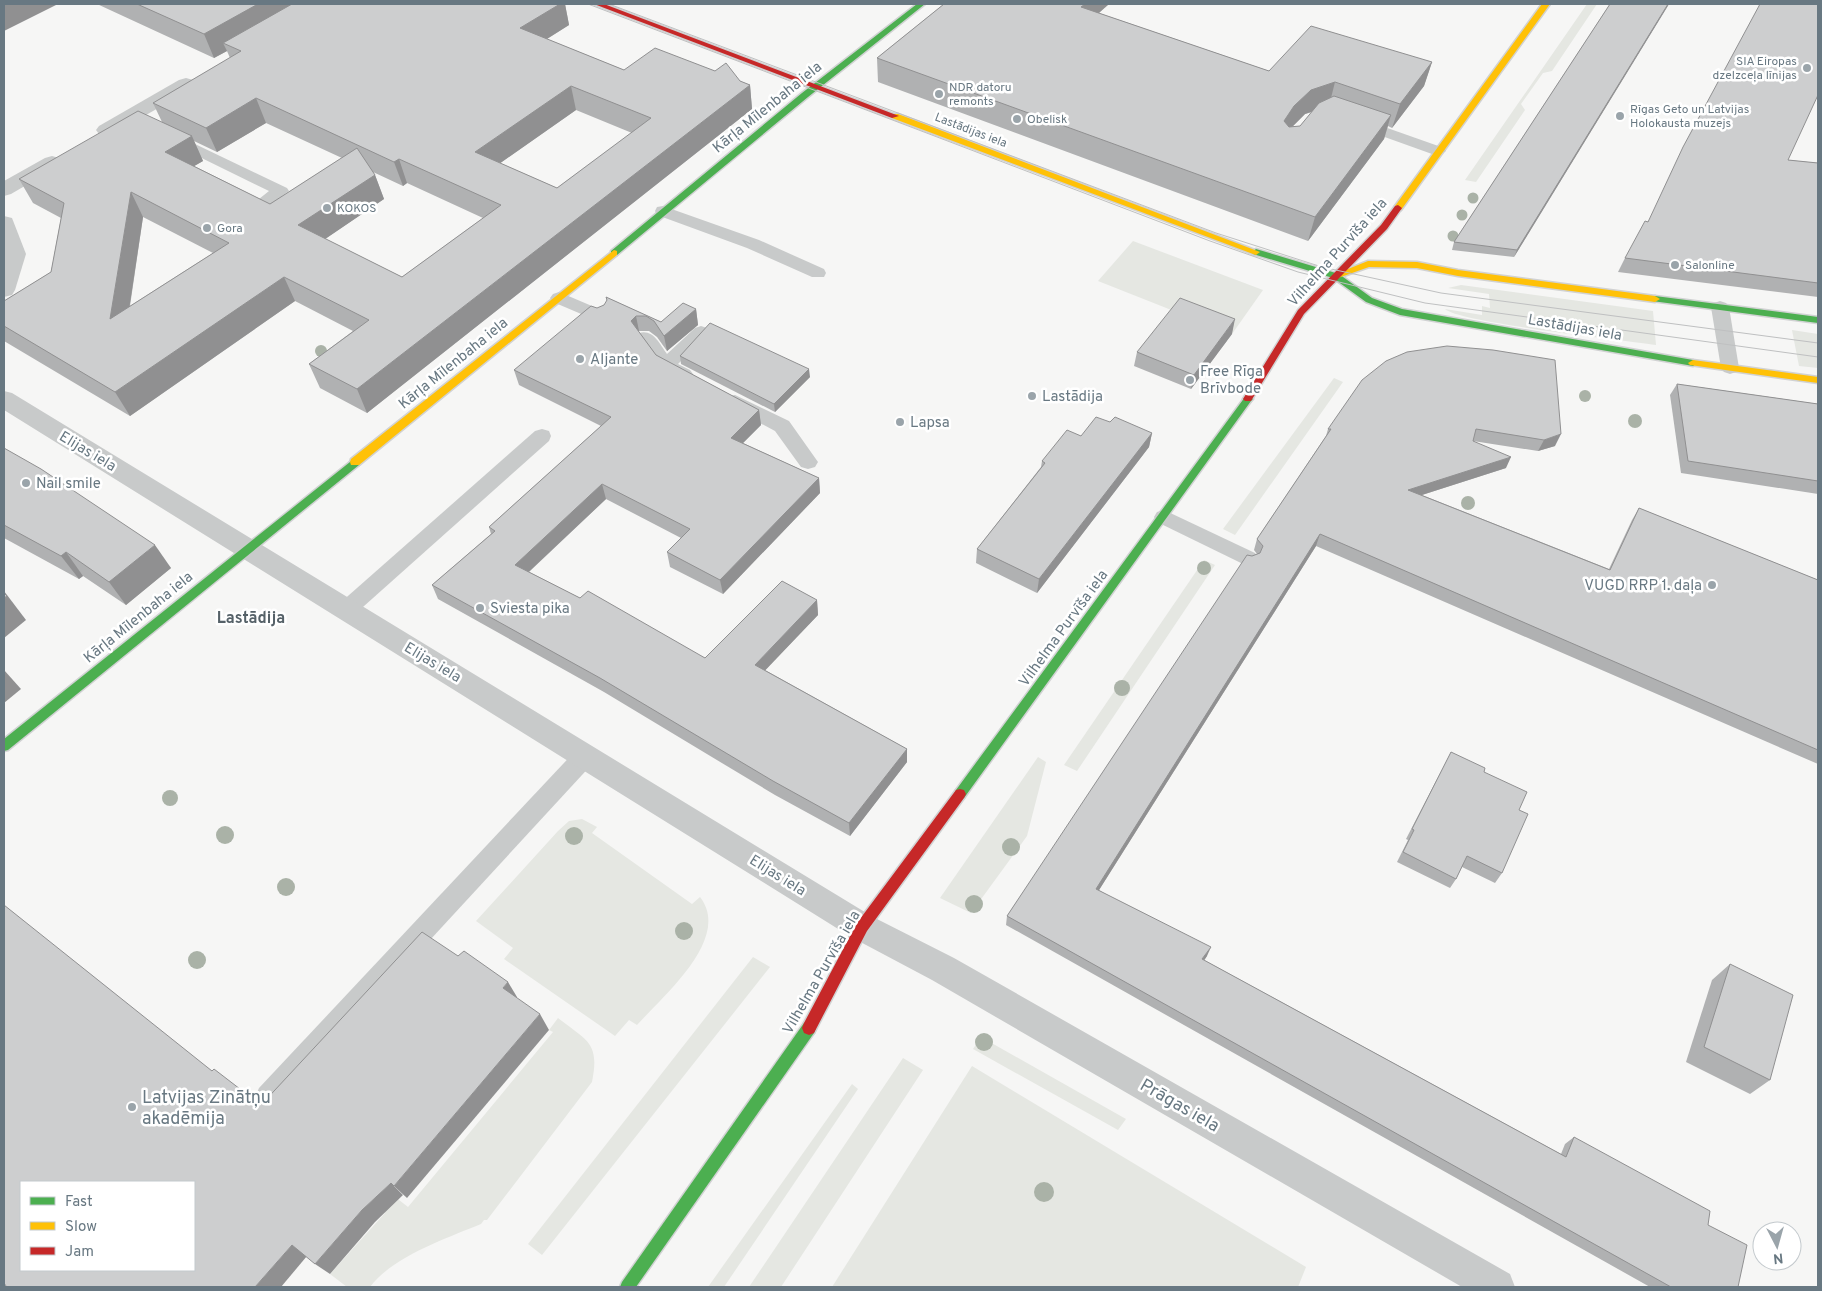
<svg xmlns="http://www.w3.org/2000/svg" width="1822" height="1291" font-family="Overpass,sans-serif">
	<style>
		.green { fill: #e5e7e2 }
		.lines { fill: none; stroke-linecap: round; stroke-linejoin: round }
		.fast-casing { stroke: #d1d2d3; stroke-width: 3 }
		.slow-casing { stroke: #d1d2d3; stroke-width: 3 }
		.jam-casing { stroke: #d1d2d3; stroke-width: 3 }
		.lane { fill: #c8caca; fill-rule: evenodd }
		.street { fill: #c8caca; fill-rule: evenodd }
		.fast { fill: #4caf50; fill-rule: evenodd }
		.slow { fill: #ffc107; fill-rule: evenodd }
		.jam { fill: #c62828; fill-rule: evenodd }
		.tram { stroke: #bfc0c1; stroke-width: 1 }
		.tree { fill: #aab2a7 }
		.wall { fill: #b0b1b2; fill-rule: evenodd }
		.shaded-wall { fill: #909091 }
		.building { fill: #cdcecf; stroke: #909091; fill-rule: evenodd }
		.poi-dot { fill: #9aa4aa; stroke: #fff; stroke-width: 2 }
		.labels { text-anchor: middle; stroke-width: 5; stroke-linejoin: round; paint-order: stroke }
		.far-poi-label { font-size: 12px; fill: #687882; stroke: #fff; text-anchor: start }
		.far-street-label { font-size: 12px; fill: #687882; stroke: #fff }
		.street-label { font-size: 15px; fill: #687882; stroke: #fff }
		.poi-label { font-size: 15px; fill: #687882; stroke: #fff; text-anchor: start }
		.neighbourhood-label { font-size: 16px; font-weight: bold; fill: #556168; stroke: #fff }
		.near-poi-label { font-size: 18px; fill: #687882; stroke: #fff; text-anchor: start }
		.near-street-label { font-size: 18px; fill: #687882; stroke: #fff }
	</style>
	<rect width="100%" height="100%" fill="#f6f6f5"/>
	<g class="green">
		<polygon points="1587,4 1597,4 1552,71 1543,73 1521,104 1525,110 1476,182 1465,180"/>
		<polygon points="1133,241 1263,290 1232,334 1098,281"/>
		<path d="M1461,285L1653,311L1656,345C1623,340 1461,323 1445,309L1482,315V306L1490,308L1489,294L1448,288Z"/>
		<polygon points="1792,330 1818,334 1818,368 1799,366"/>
		<polygon points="1334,378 1343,382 1235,535 1223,529"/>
		<polygon points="1204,560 1215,565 1077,771 1064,765"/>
		<polygon points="1038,757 1046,762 1027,836 971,913 940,898"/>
		<path d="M582,819L597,827L592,833L692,904L700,897C732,938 664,995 637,1025L629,1020L615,1036L504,959L513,948L476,921L558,831L569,821Z"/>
		<polygon points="753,957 770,967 542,1255 528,1244"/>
		<path d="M558,1018C587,1041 600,1042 592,1082L487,1220H484L481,1224C447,1238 392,1257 370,1287H347L330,1274L385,1213L383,1209L394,1196L408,1207L553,1032L549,1030Z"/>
		<polygon points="981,1037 1126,1119 1118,1130 973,1049"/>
		<polygon points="903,1058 923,1070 781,1287 749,1287"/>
		<polygon points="972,1066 1306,1267 1298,1287 832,1287"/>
		<polygon points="852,1084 858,1089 724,1287 708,1287"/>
	</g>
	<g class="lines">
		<g class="fast-casing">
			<g id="fast">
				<polygon points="917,4 925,4 808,97 617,255 611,255 611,251 802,93"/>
				<polygon points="1256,249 1339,274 1372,298 1402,309 1693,360 1698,363 1693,366 1400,315 1366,302 1333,278 1253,254 1252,252"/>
				<polygon points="1655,296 1818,317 1818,323 1652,301 1650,299"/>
				<polygon points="1248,396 1253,399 1251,401 964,798 960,799 956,798 954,794 956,790 1245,397"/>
				<polygon points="355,458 359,459 360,462 359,465 8,750 4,751 4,739"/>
				<polygon points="809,1021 814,1023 816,1028 814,1033 636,1287 620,1287 622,1282 804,1023"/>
			</g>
		</g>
		<g class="slow-casing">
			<g id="slow">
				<polygon points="1542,4 1550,4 1401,210 1395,210 1395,206"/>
				<polygon points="892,114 898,114 1260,252 1256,255 1253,254 892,118"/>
				<polygon points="614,250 617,251 617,255 359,465 351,465 350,462 351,459"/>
				<polygon points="1368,261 1417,262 1458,270 1655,296 1660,299 1655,302 1458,276 1417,268 1369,267 1338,278 1333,275"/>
				<polygon points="1693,360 1818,377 1818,383 1690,365 1688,363"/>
			</g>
		</g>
		<g class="jam-casing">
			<g id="jam">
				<polygon points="594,4 604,4 899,116 892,118"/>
				<polygon points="1398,205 1402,208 1387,229 1304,314 1251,401 1245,401 1243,399 1298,310 1381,225 1395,206"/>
				<polygon points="960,789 964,790 966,794 964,798 867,931 814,1033 809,1035 804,1033 802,1028 804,1023 857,923 956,790"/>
			</g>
		</g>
		<g class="lane">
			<polygon points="1359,118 1444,148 1446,151 1438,156 1432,154 1354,126 1351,123 1354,120"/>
			<polygon points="172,133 287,188 289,191 268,206 256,206 254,203 269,191 167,141 164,138"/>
			<polygon points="663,206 759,240 824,269 826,273 824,277 812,277 747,248 657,215 655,211 657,207"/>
			<polygon points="559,292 606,312 609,316 606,320 600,322 553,302 550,298 553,294"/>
			<polygon points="1720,301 1726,303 1729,307 1739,368 1736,372 1730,374 1724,372 1721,368 1711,307 1714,303"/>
			<path d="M701,326L707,328L710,332L678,364L690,370L693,374L690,378C666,385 647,354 636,337L639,333C653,329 659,343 667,354L695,328Z"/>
			<polygon points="735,395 789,421 818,462 815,467 808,469 801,467 775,431 728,406 726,401 728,396"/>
			<polygon points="542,429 549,431 551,436 549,441 354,615 347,617 340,615 337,609 340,603 535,431"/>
			<polygon points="1164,510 1255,553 1258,558 1255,563 1248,566 1241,563 1157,522 1154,517 1157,512"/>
			<polygon points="586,745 594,748 597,755 594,762 277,1106 268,1110 259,1106 255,1097 259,1088 578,748"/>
		</g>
		<g class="street">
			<polygon points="186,78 193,80 196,84 193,88 113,134 99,134 96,130 99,126 179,80"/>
			<polygon points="52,156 59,158 62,162 59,166 11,194 4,196 4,181 45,158"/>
			<polygon points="4,216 12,218 26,254 15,290 12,295 4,297"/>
			<polygon points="4,391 12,393 873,917 954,958 1510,1274 1515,1287 1462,1287 932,980 851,937 4,410"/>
		</g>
		<use href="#fast" class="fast"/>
		<use href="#slow" class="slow"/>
		<use href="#jam" class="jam"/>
		<g class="tram">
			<polyline points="588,4 1210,241 1298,272 1425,303 1818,357"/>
			<polyline points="609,4 1216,233 1322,267 1441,293 1818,343"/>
		</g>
	</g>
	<g class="tree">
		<circle cx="1473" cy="198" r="5.5"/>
		<circle cx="1462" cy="215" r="5.5"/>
		<circle cx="1453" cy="236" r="5.5"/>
		<circle cx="321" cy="351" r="6"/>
		<circle cx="1585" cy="396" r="6"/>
		<circle cx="1635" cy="421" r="7"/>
		<circle cx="1468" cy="503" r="7"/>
		<circle cx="1204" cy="568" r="7"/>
		<circle cx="1122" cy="688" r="8"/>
		<circle cx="170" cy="798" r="8"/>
		<circle cx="225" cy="835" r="9"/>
		<circle cx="574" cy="836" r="9"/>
		<circle cx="1011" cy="847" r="9"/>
		<circle cx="286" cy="887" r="9"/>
		<circle cx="974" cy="904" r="9"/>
		<circle cx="684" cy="931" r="9"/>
		<circle cx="197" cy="960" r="9"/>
		<circle cx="984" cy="1042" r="9"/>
		<circle cx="1044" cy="1192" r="10"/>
	</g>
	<g class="wall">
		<path d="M97,4H565L569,25L547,39L624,70L740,81L750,85L752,109L367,413L320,388L309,364L353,331L295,301L130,416L4,341V301L51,272L61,218L33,203L19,179L162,122L153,103L230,58L227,51L214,58ZM576,110L632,133L557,188L500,163ZM266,123L342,158L270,204L194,166L203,161L194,141L217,152ZM373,172L403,186L407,183L483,218L402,277L325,239L384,199L375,175ZM143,217L213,253L130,306Z"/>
		<path d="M944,4H1109L1099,13L1269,71L1432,62L1424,86L1392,128L1388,126L1384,139L1308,241L878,82L877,58ZM1312,112L1300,126L1292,127L1305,114Z"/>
		<polygon points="1610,4 1669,4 1514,257 1452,250 1454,242"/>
		<polygon points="1788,160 1818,163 1818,297 1618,272 1625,258 1647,222"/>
		<polygon points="606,297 661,322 696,309 698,325 667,351 657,337 649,331 638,331 656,355 759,410 761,425 743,443 819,478 820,493 723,594 670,567 667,552 681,538 606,499 529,572 580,598 705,658 817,600 818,615 765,670 907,749 907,762 850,836 775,795 604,692 438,599 432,585 491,534 489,527 601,426 519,385 514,370 604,305 607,302"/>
		<polygon points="1232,334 1191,389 1134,366 1137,352"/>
		<polygon points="1407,352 1555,446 1538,451 1473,441 1506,468 1422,495 1609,569 1632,520 1639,508 1818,580 1818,764 1316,546 1099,890 1207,956 1204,960 1561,1154 1565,1144 1574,1137 1708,1225 1738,1287 1650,1287 1006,925 1007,916 1252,556 1257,554 1254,550 1257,539 1326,436 1328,429"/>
		<polygon points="680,356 810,377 775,412 681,364"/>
		<polygon points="1677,384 1818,404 1818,494 1681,473 1670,395"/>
		<polygon points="1152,433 1149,447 1037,593 976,563 977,549 1041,467 1042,461 1081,436"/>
		<polygon points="4,448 171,568 126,605 83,576 79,579 4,538"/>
		<polygon points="1451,752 1484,772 1502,873 1495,883 1462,867 1456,879 1450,888 1397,862 1408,840 1406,839"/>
		<polygon points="1730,964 1770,1080 1750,1094 1686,1062 1712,980"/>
	</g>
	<g class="shaded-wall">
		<polygon points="4,4 58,4 4,31"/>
		<polygon points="258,4 309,4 223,43 227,51 214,58 204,34"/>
		<polygon points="560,4 565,4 569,25 526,52 520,28"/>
		<polygon points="1085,4 1109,4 1079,30 1081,7"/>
		<polygon points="1668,4 1669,4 1514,257 1517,250"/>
		<polygon points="1432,62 1424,86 1392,128 1400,104"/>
		<polygon points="1335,82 1329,106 1305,114 1288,131 1284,121 1294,106 1311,90"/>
		<polygon points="750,85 752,109 367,413 357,389"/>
		<polygon points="571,86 576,110 482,176 475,152"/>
		<polygon points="256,98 266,123 217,152 206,128"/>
		<polygon points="1391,115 1384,139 1308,241 1315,217"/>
		<polygon points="192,136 203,161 177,176 165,152"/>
		<polygon points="399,159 407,183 403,186 394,162"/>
		<polygon points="375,175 384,199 309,250 298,225"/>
		<polygon points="131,192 143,217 124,343 110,319"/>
		<polygon points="284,277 295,301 130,416 115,392"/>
		<polygon points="696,309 698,325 667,351 664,336"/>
		<polygon points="636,316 639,331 634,337 631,321"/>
		<polygon points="1235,319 1232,334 1191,389 1194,375"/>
		<polygon points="809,369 810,377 775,412 774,404"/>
		<polygon points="759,410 761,425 733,453 731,438"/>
		<polygon points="1152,433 1149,447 1037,593 1039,579"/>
		<polygon points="1561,434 1555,446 1538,451 1544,440"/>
		<polygon points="1511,457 1506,468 1403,501 1408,490"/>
		<polygon points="819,478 820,493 723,594 720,580"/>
		<polygon points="602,484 606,499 520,580 515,565"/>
		<polygon points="1320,534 1316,546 1094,898 1096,889"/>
		<polygon points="155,545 171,568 126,605 109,582"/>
		<polygon points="66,552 83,576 79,579 61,556"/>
		<polygon points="4,591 26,620 4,638"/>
		<polygon points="817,600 818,615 757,679 755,665"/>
		<polygon points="4,670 21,689 4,703"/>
		<polygon points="907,749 907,762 850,836 849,823"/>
		<polygon points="1211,947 1207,956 1199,968 1202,959"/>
		<polygon points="508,982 517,997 512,1004 503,988"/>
		<polygon points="540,1014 549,1030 407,1198 394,1186"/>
		<polygon points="240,1089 256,1103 243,1094"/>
		<polygon points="391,1183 403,1195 375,1222 330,1274 315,1264 362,1210"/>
		<polygon points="292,1245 307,1256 281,1287 255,1287"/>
	</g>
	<g class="building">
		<polygon points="137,4 258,4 204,34"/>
		<path d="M292,4H560L520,28L624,70L655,48L715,71L726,63L740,81L750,85L357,389L309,364L369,320L284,277L115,392L4,326V301L51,272L64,203L19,179L138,111L192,136L165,152L270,204L357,148L375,175L298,225L402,277L501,205L399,159L394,162L256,98L206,128L153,103L241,51L223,43ZM571,86L651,118L557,188L475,152ZM131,192L229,243L110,319Z"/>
		<polygon points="944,4 1085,4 1081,7 1269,71 1311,26 1432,62 1400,104 1335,82 1311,90 1294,106 1284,121 1289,127 1300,126 1319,103 1334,96 1391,115 1315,217 877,58"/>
		<polygon points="1610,4 1668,4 1517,250 1454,242"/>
		<polygon points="1760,4 1818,4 1818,95 1788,160 1818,163 1818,283 1625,258 1645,221 1648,222 1683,147"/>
		<polygon points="606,297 661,322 683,303 696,309 664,336 654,321 646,316 636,316 631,321 656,355 759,410 731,438 819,478 720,580 667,552 690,529 602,484 515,565 580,598 588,591 705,658 782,581 817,600 755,665 907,749 849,823 773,781 600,678 432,585 495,531 489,527 611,417 514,370 591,306 597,308 604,305 607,300"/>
		<polygon points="1180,298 1235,319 1194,375 1137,352"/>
		<polygon points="710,323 809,369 774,404 680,356"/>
		<polygon points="1447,346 1493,350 1555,360 1561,434 1544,440 1476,429 1473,441 1511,457 1408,490 1610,570 1639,508 1818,580 1818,750 1320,534 1096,889 1211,947 1202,959 1566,1157 1574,1137 1710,1211 1708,1225 1747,1245 1738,1287 1671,1287 1007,916 1247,555 1252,556 1260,553 1263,546 1257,539 1331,429 1328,429 1362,380 1386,361 1407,352"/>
		<polygon points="1677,384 1818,404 1818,481 1688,461"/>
		<polygon points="1096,417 1110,422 1115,417 1152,433 1039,579 977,549 1045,463 1042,461 1067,430 1081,436"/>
		<polygon points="4,448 41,469 155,545 109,582 66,552 61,556 4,525"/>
		<polygon points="4,593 7,596 4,598"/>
		<polygon points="1451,752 1485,768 1484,772 1527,792 1519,810 1528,814 1502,873 1467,856 1456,879 1403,852 1414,830 1412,829"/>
		<path d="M4,905L212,1071L214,1069L240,1089L243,1094L261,1105L422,932L458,956L464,951L508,982L503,988L540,1014L394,1186L391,1183L362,1210L315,1264L292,1245L255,1287H5L6,1286L4,1283ZM21,1182H194V1270H21Z"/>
		<polygon points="1730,964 1793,995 1770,1080 1704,1047"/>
	</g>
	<g class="poi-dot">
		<circle cx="1807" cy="68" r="5"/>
		<circle cx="939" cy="94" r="5"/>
		<circle cx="1620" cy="116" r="5"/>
		<circle cx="1017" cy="119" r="5"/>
		<circle cx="327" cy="208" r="5"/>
		<circle cx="207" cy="228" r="5"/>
		<circle cx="1675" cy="265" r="5"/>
		<circle cx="580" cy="359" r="5"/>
		<circle cx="1190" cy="380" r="5"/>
		<circle cx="1032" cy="396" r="5"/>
		<circle cx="900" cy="422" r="5"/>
		<circle cx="26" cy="483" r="5"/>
		<circle cx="1712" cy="585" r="5"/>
		<circle cx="480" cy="608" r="5"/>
		<circle cx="132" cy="1107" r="5"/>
	</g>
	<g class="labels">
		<g class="far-poi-label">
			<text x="1797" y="65" text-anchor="end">SIA Eiropas<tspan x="1797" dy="14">dzelzceļa līnijas</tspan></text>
			<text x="949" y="91">NDR datoru<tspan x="949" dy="14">remonts</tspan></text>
			<text x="1630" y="113">Rīgas Geto un Latvijas<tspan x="1630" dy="14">Holokausta muzejs</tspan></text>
			<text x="1027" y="123">Obelisk</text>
			<text x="337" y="212">KOKOS</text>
			<text x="217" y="232">Gora</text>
			<text x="1685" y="269">Salonline</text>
		</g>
		<g class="far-street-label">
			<text transform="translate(971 130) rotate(21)" y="4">Lastādijas iela</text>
		</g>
		<g class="street-label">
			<text transform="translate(767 107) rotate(-39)" y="5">Kārļa Mīlenbaha iela</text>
			<text transform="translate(1337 252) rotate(-48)" y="5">Vilhelma Purvīša iela</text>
			<text transform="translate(1575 327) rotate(10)" y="5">Lastādijas iela</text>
			<text transform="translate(453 363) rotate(-39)" y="5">Kārļa Mīlenbaha iela</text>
			<text transform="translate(88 451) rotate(31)" y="5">Elijas iela</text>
			<text transform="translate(138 617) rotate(-39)" y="5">Kārļa Mīlenbaha iela</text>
			<text transform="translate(1063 628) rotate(-54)" y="5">Vilhelma Purvīša iela</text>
			<text transform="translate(433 662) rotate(31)" y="5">Elijas iela</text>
			<text transform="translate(778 875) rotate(32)" y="5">Elijas iela</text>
			<text transform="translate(821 972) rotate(-60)" y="5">Vilhelma Purvīša iela</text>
		</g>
		<g class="poi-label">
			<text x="590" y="364">Aljante</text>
			<text x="1200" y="376">Free Rīga<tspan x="1200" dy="17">Brīvbode</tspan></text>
			<text x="1042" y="401">Lastādija</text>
			<text x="910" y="427">Lapsa</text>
			<text x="36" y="488">Nail smile</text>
			<text x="1702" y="590" text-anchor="end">VUGD RRP 1. daļa</text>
			<text x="490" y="613">Sviesta pika</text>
		</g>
		<g class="neighbourhood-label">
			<text x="251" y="623">Lastādija</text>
		</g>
		<g class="near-poi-label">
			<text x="142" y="1103">Latvijas Zinātņu<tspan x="142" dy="21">akadēmija</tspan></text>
		</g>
		<g class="near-street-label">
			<text transform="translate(1180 1105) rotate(30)" y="6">Prāgas iela</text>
		</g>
	</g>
	<rect width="1822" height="1291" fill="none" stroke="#687882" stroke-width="10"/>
	<rect x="20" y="1181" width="175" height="90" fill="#ffffff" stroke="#c3c9cd"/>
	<rect x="30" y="1197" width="25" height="8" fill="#4caf50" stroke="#c3c9cd"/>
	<text x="65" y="1206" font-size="15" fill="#687882">Fast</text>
	<rect x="30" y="1222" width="25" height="8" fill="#ffc107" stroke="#c3c9cd"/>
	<text x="65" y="1231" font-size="15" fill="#687882">Slow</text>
	<rect x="30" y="1247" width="25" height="8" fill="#c62828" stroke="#c3c9cd"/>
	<text x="65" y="1256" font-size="15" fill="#687882">Jam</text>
	<g transform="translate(1777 1246) rotate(174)"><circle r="24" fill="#ffffff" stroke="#c3c9cd"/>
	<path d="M0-4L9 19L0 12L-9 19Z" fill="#9aa4aa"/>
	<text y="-8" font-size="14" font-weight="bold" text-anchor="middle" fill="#687882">N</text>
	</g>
</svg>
